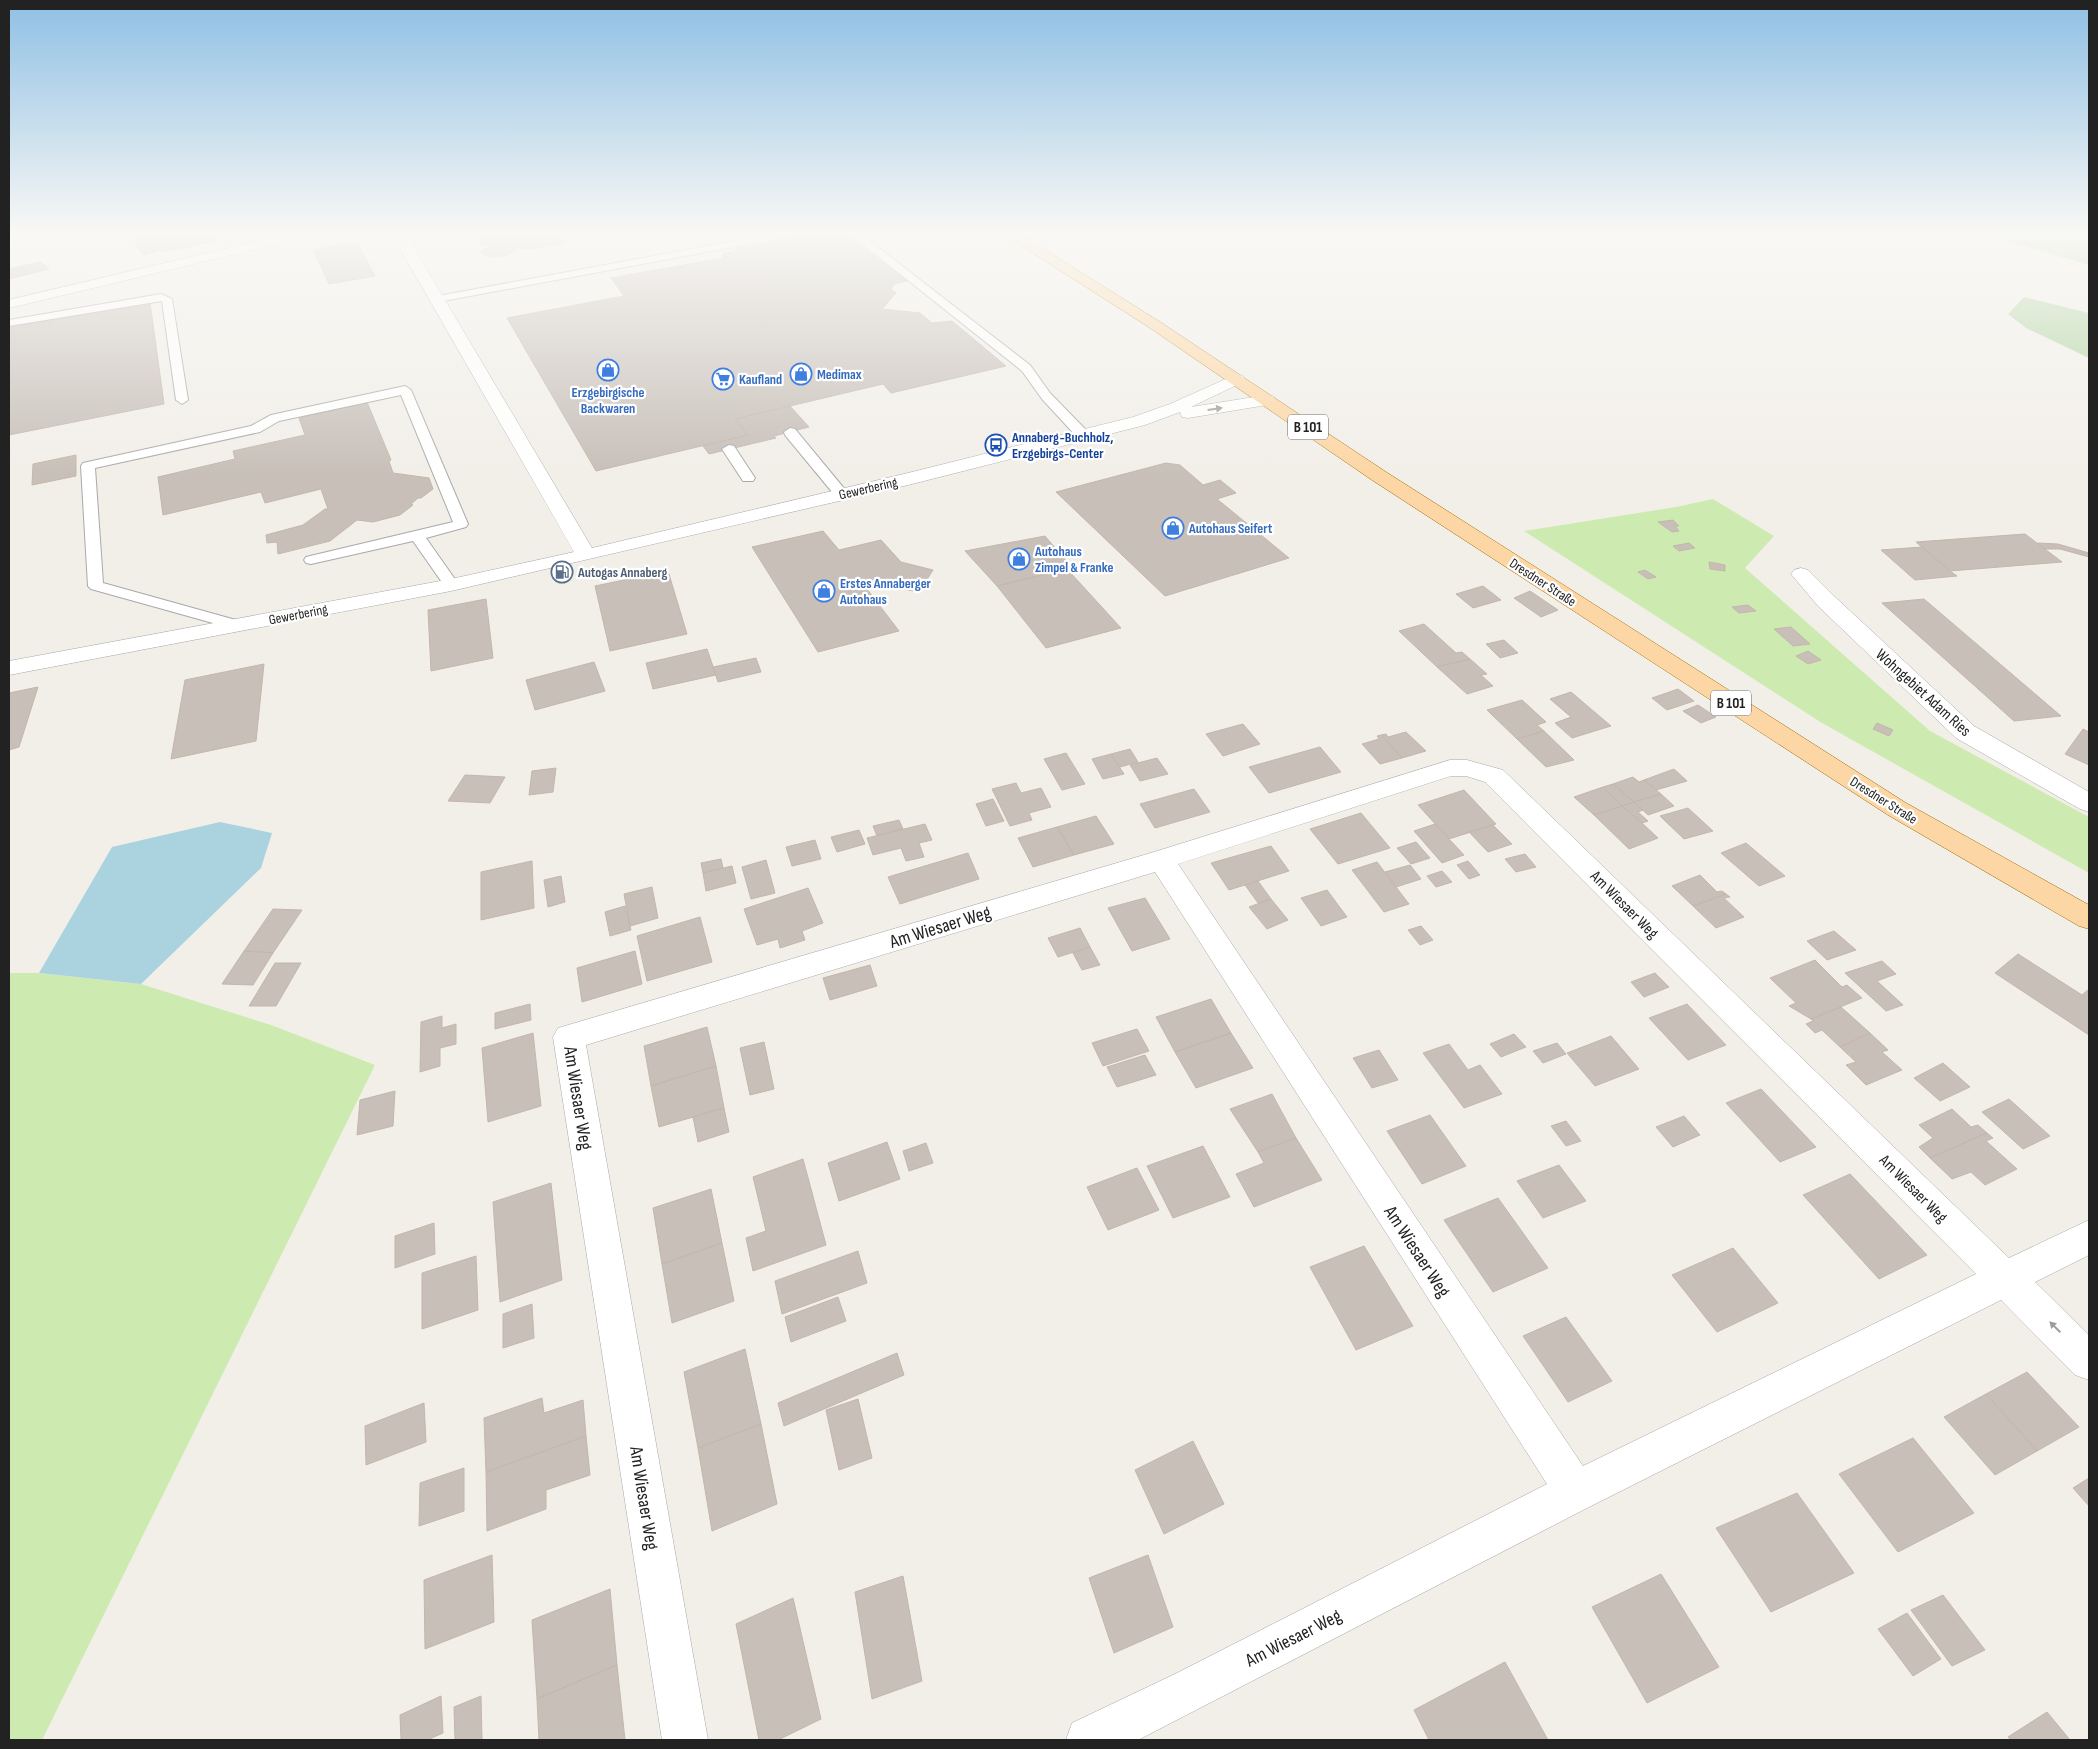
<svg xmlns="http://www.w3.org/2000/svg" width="2098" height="1749" font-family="'Sofia Sans Condensed',sans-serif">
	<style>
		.grass { fill: #cdebb0 }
		.forest { fill: #add19e }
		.water { fill: #aad3df }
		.building { fill: #c7bfb8; stroke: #c4b6ab }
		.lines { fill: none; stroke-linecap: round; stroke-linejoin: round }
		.lane-casing { stroke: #a9a9a9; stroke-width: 2 }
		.street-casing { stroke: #a9a9a9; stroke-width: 1 }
		.primary-casing { stroke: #a06b00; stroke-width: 1 }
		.lane { fill: #fff; fill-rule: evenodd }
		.street { fill: #fff; fill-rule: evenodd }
		.primary { fill: #fcd6a4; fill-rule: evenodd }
		.oneway { fill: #9c9c9c }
		.labels { text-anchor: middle; stroke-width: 4.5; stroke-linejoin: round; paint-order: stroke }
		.far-shop-label { font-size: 14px; font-weight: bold; fill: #366cbe; stroke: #fff; text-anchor: start }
		.far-transit-label { font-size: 14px; font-weight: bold; fill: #164399; stroke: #fff; text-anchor: start }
		.far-street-label { font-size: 14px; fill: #222; stroke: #fff }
		.far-service-label { font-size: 14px; font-weight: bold; fill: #4e5e75; stroke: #fff; text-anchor: start }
		.shield { fill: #fff; stroke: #646464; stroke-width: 1 }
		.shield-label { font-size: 15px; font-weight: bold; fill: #222 }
		.street-label { font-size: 16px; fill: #222; stroke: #fff }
		.near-street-label { font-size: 19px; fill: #222; stroke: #fff }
	</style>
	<rect width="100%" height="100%" fill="#f2efe9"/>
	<g class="grass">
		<polygon points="1713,499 1774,536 1745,568 1930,731 2089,817 2089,873 1822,723 1524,531 1676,507"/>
		<polygon points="9,973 39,973 141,984 271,1025 375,1065 42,1740 9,1740"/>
	</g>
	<g class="forest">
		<polygon points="1973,231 2089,231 2089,265"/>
		<polygon points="2024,297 2089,313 2089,358 2026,328 2008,314"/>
	</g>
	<polygon class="water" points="220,822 272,833 261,868 141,984 39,973 112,847"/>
	<g class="building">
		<polygon points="129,231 248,231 218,238 220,240 164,252 162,250 144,255 134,244 141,242"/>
		<polygon points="482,231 567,231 559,237 565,243 530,249 518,248 508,255 491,257 481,253 484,249 496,246 482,245 477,236 484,233"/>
		<polygon points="830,231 841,231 907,281 894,284 891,289 896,293 882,309 920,313 932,323 952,321 1006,366 891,393 883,384 735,419 748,435 596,471 507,318 624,296 611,278 723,258 723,253 735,251 734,249"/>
		<polygon points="357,242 375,276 329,284 313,250"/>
		<polygon points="40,262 49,269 9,279 9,269"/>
		<polygon points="150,302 164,404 9,435 9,327"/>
		<polygon points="367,402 391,460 389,461 393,473 429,478 433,489 421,498 418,498 411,504 413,505 400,515 373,522 357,520 330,541 278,554 277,542 267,543 266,535 303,525 325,509 328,509 321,489 265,503 261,492 163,515 158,477 235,459 233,451 305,435 299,418"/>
		<polygon points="790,406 809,427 774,436 776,438 709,454 703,446 748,435 735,419"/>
		<polygon points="76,455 76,476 32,485 33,464"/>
		<polygon points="1166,463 1180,465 1203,485 1220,480 1236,493 1217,499 1289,558 1165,596 1056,492"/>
		<polygon points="1673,520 1679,526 1675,526 1679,531 1672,532 1658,522"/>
		<polygon points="823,531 839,550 881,540 901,562 933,570 919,592 882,585 867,589 899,631 818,652 752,547"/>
		<polygon points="2025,534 2062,562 1950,571 1916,542"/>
		<polygon points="1045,536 1072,568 997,586 965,551"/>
		<polygon points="1689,543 1695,548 1679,551 1673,546"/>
		<polygon points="2038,543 2058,544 2089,553 2089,557 2060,549 2044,549"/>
		<polygon points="1922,547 1950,571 1957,576 1915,580 1881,550"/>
		<polygon points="1709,562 1725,565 1725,571 1710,569"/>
		<polygon points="1067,569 1121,628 1046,648 997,586"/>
		<polygon points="1645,570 1656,577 1648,579 1638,572"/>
		<polygon points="668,571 687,634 610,651 595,586"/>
		<polygon points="1483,586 1501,600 1473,608 1456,594"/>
		<polygon points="1530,591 1558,610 1541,617 1514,598"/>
		<polygon points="486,599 493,658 431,671 428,610"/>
		<polygon points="1924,599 2061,716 2014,721 1882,603"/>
		<polygon points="1748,605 1756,611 1739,613 1732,607"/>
		<polygon points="1424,624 1456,653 1462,652 1470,659 1437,667 1399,631"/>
		<polygon points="1791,627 1810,644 1793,646 1774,629"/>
		<polygon points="1504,640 1518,653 1500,658 1486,644"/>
		<polygon points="707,649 716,675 653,689 646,663"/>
		<polygon points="1808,651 1821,660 1808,664 1796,656"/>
		<polygon points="756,658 761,672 718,682 713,667"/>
		<polygon points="1470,659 1487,674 1481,675 1493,686 1467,694 1437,667"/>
		<polygon points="594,662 605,691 535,710 526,680"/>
		<polygon points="264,664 256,741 171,759 185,680"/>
		<polygon points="38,687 19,747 9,750 9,693"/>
		<polygon points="1678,689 1694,701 1667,710 1652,698"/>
		<polygon points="1571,692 1611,726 1572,738 1555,723 1571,717 1550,699"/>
		<polygon points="1522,700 1546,722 1537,725 1544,731 1517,739 1487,710"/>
		<polygon points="1698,705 1716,717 1701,723 1683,711"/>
		<polygon points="1877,723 1893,730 1889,736 1873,729"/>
		<polygon points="1243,724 1260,744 1223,756 1206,734"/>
		<polygon points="2083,729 2089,732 2089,765 2065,754"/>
		<polygon points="1544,731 1574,760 1546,767 1517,739"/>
		<polygon points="1406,732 1426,751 1402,758 1381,735 1386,734 1388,737"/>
		<polygon points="1381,735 1402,758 1380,764 1362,744 1379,739 1377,736"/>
		<polygon points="1320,747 1341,772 1269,793 1249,767"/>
		<polygon points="1130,749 1138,762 1120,767 1111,754"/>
		<polygon points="1066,753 1085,784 1062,790 1044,759"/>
		<polygon points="1111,754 1124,774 1103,779 1092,759"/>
		<polygon points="1157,758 1168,774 1140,781 1130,765"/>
		<polygon points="556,768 553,792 529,795 532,771"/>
		<polygon points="1674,769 1687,781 1656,790 1644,780"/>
		<polygon points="465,775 505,777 490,803 448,801"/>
		<polygon points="1633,777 1639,782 1644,780 1661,794 1634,802 1613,784"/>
		<polygon points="1016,783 1021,793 1041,788 1051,807 1029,813 1032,820 1010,826 992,789"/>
		<polygon points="1613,784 1634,802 1622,806 1603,787"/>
		<polygon points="1603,787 1622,806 1594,815 1574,797"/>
		<polygon points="1194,789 1210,812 1155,828 1140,804"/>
		<polygon points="1464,790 1496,824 1449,839 1418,805"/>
		<polygon points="1661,794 1674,806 1648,815 1634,802"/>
		<polygon points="993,799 1004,821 986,826 976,804"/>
		<polygon points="1634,802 1643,810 1638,812 1648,821 1642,823 1622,806"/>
		<polygon points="1622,806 1642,823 1658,838 1629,849 1594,815"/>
		<polygon points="1688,808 1713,831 1684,839 1660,816"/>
		<polygon points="1361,813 1390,848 1338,864 1310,829"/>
		<polygon points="1096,816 1114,844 1074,855 1057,827"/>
		<polygon points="899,820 903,829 877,836 873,826"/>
		<polygon points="925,824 932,840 919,843 924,857 906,861 901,848 873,855 867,838"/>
		<polygon points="1435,824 1449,839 1464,855 1442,863 1414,831"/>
		<polygon points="1493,825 1512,844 1488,852 1469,832"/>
		<polygon points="1057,827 1074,855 1033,867 1018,838"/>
		<polygon points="859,830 865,844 837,852 831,837"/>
		<polygon points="815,840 821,859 792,866 786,847"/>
		<polygon points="1416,842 1430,858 1411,864 1397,848"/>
		<polygon points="1746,843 1785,876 1759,886 1721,853"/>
		<polygon points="1271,846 1289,871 1229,890 1211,863"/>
		<polygon points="968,853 979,879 900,904 888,877"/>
		<polygon points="1525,854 1536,867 1516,872 1505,859"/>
		<polygon points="721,859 723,868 703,873 701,863"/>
		<polygon points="766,860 775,893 751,899 742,867"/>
		<polygon points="532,861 534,908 481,920 481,872"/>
		<polygon points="1468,861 1480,875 1469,879 1457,865"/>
		<polygon points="1377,862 1396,887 1409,904 1384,912 1352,870"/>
		<polygon points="1410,865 1421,879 1396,887 1385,872"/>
		<polygon points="732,866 736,883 706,891 703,873"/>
		<polygon points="1442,871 1452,882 1436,887 1427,876"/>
		<polygon points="1700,875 1717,892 1722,891 1726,894 1693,906 1672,886"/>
		<polygon points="561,876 565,902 548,907 544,880"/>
		<polygon points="1258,881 1271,899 1258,903 1245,885"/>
		<polygon points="652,887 658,918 630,926 624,894"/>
		<polygon points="808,888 823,923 802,931 805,940 780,948 778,939 757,945 744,909"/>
		<polygon points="1327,890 1347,917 1321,926 1301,898"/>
		<polygon points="1726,894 1730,897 1724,898 1744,917 1716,928 1693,906"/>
		<polygon points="1145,898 1170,939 1132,951 1108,908"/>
		<polygon points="1271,899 1288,920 1267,929 1249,907"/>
		<polygon points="625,906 631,930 610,936 605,912"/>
		<polygon points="273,909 302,910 273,953 244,951"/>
		<polygon points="700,917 712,962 647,981 637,936"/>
		<polygon points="1421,926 1433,940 1420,945 1408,930"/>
		<polygon points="1080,928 1090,947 1058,957 1048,938"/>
		<polygon points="1834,931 1856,950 1827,960 1807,941"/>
		<polygon points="1090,947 1100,965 1082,970 1073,953"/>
		<polygon points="244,951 273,953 253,985 222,984"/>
		<polygon points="635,951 642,984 582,1002 577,968"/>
		<polygon points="2018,954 2082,995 2089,989 2089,1035 1995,973"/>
		<polygon points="1815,960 1842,987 1847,985 1862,998 1811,1019 1789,1006 1796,1003 1770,978"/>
		<polygon points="1882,961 1896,974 1877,981 1903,1005 1886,1011 1845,973"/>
		<polygon points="275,963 301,963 276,1006 249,1006"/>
		<polygon points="870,965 877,986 830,1000 823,978"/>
		<polygon points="1655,973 1669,987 1644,997 1631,982"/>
		<polygon points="1211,999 1231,1033 1175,1052 1156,1017"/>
		<polygon points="530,1004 531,1020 495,1029 495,1013"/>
		<polygon points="1687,1004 1726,1045 1688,1060 1649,1018"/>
		<polygon points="1841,1007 1870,1033 1840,1047 1822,1030 1815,1033 1806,1024 1813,1021 1811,1019"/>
		<polygon points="442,1016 442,1028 456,1024 456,1044 440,1048 440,1066 420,1072 421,1022"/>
		<polygon points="707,1027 716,1066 651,1086 644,1046"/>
		<polygon points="1137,1029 1149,1051 1103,1066 1092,1043"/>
		<polygon points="533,1033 541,1106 488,1122 482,1048"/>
		<polygon points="1231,1033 1253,1068 1196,1088 1175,1052"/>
		<polygon points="1870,1033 1888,1050 1882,1052 1902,1070 1866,1085 1846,1065 1856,1062 1840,1047"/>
		<polygon points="1514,1034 1526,1047 1501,1057 1490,1044"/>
		<polygon points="1611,1036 1639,1069 1595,1086 1567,1053"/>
		<polygon points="764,1042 774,1089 750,1095 740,1048"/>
		<polygon points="1557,1043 1566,1054 1543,1063 1533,1051"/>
		<polygon points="1449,1044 1468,1070 1480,1065 1502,1094 1464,1108 1423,1053"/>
		<polygon points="1379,1050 1398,1080 1372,1088 1353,1058"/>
		<polygon points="1145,1055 1156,1075 1117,1087 1107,1067"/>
		<polygon points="1943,1063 1970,1087 1940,1101 1914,1078"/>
		<polygon points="716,1066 724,1108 659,1127 651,1086"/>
		<polygon points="1761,1089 1816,1147 1780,1162 1726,1103"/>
		<polygon points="395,1091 393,1126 357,1135 360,1100"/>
		<polygon points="1272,1094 1296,1138 1258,1152 1230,1109"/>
		<polygon points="2009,1099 2050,1136 2023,1149 1982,1112"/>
		<polygon points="724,1108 729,1132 698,1142 693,1117"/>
		<polygon points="1952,1109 1971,1127 1978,1125 1987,1133 1930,1158 1919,1147 1933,1138 1919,1125"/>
		<polygon points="1430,1115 1466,1166 1422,1184 1387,1131"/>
		<polygon points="1684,1116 1700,1135 1673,1147 1656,1127"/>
		<polygon points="1566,1121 1581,1141 1566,1146 1551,1126"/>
		<polygon points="1987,1133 1993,1138 1986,1141 2017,1169 1985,1185 1971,1172 1952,1179 1930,1158"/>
		<polygon points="1296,1138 1322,1180 1254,1207 1236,1174 1264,1163 1258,1152"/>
		<polygon points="887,1142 900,1179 839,1201 828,1163"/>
		<polygon points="926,1143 933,1163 909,1171 903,1151"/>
		<polygon points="1203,1146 1230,1197 1173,1218 1147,1166"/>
		<polygon points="803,1159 826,1245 753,1271 746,1238 766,1231 753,1177"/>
		<polygon points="1559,1165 1586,1201 1543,1218 1517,1181"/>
		<polygon points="1137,1168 1159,1210 1108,1230 1087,1187"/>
		<polygon points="1850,1174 1927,1255 1879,1279 1803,1195"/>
		<polygon points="551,1183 562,1280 500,1302 493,1202"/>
		<polygon points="711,1189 722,1243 662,1264 653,1208"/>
		<polygon points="1498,1198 1548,1268 1493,1292 1444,1220"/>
		<polygon points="434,1223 435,1254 395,1268 395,1236"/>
		<polygon points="722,1243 734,1301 672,1323 662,1264"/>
		<polygon points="1364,1246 1413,1326 1356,1350 1310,1267"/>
		<polygon points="1733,1248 1778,1303 1717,1332 1672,1275"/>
		<polygon points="858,1251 867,1283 782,1314 775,1281"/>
		<polygon points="476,1256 478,1310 422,1329 422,1273"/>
		<polygon points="838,1297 846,1321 791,1342 785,1317"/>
		<polygon points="532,1304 534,1338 503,1348 503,1314"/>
		<polygon points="1566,1317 1612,1381 1568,1402 1523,1336"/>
		<polygon points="745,1349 761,1424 698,1448 684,1372"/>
		<polygon points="897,1353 904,1375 784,1426 778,1403"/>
		<polygon points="2027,1372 2079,1427 2037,1451 1986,1394"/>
		<polygon points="1986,1394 2037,1451 1995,1475 1944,1417"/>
		<polygon points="542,1398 544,1413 583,1400 586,1436 486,1472 484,1418"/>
		<polygon points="858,1399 872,1458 839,1470 826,1410"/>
		<polygon points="424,1403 426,1442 366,1465 365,1426"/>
		<polygon points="761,1424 777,1504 712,1531 698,1448"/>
		<polygon points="586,1436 590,1475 546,1490 546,1509 487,1531 486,1472"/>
		<polygon points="1913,1438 1974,1513 1898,1552 1839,1474"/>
		<polygon points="1193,1441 1224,1504 1164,1534 1135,1470"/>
		<polygon points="464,1468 464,1511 419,1526 420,1483"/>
		<polygon points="2089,1478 2089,1506 2073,1488"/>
		<polygon points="1797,1493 1854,1573 1771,1612 1716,1528"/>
		<polygon points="492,1555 494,1622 425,1649 424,1580"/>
		<polygon points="1148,1555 1173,1627 1114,1653 1089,1578"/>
		<polygon points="1661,1574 1719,1667 1647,1703 1592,1607"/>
		<polygon points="903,1576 922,1681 872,1699 855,1592"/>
		<polygon points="610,1589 617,1665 537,1699 532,1620"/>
		<polygon points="1943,1595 1985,1650 1952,1666 1911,1610"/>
		<polygon points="793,1598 821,1719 778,1740 759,1740 736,1624"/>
		<polygon points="1907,1613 1941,1659 1913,1676 1878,1629"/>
		<polygon points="1505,1662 1548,1740 1429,1740 1414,1710"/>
		<polygon points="617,1665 625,1740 539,1740 537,1699"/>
		<polygon points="441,1696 443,1733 427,1740 401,1740 400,1715"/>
		<polygon points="481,1696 482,1740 455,1740 454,1707"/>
		<polygon points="2047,1712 2070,1740 2011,1740 2008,1737"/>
	</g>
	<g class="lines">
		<g class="lane-casing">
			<g id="lane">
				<polygon points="788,231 808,231 803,234 438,302 433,299 438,296"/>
				<polygon points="846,231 857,231 1030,365 1050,393 1087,431 1088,434 1087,437 1077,437 1042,399 1022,371"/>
				<polygon points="161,294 172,299 188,400 182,404 176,400 162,301 9,326 9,320"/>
				<polygon points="405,386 411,390 468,524 466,527 426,538 459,585 456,588 446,588 413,541 311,564 306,563 304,560 306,557 453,522 401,395 279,421 260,432 95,468 103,583 243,622 245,625 243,628 231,628 91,589 88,586 81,466 83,463 251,426 271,415"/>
				<polygon points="790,428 795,429 847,492 849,495 847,498 837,498 785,435 784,432"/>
				<polygon points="729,445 734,446 755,478 753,481 743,481 741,478 722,449"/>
			</g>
		</g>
		<g class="street-casing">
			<g id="street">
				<polygon points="300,231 323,231 316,235 9,308 9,300"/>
				<polygon points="390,231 404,231 592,548 908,473 1133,417 1170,404 1237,374 1243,376 1245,379 1243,382 1191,407 1267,395 1273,396 1275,400 1273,404 1267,405 1188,418 1182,417 1180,412 1145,425 908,485 451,591 9,675 9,661 451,579 574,552"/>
				<polygon points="1801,568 1808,570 1834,596 1974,726 2089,792 2089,812 2080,809 1956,738 1818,606 1791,574 1794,570"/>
				<path d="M1450,760H1467L1503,770L2009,1258L2089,1220V1255L2035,1282L2089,1335V1380L2075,1375L2001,1300L1591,1506L1138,1740H1066L1072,1723L1177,1673L1547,1484L1155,872L586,1045L708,1740H662L553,1037L558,1028L1154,852ZM1451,776H1466L1485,782L1976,1274L1583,1466L1178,864Z"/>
			</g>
		</g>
		<g class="primary-casing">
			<polygon id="primary" points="999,231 1015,231 1160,322 1386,472 1906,803 2089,905 2089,929 2079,926 1888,815 1372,480 1150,328"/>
		</g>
		<use href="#lane" class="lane"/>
		<use href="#street" class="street"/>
		<use href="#primary" class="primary"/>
	</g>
	<defs><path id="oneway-solid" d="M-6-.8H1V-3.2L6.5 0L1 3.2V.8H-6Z" transform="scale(1.25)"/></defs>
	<g class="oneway">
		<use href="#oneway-solid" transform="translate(1215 409) rotate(-8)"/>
		<use href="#oneway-solid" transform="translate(2055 1327) rotate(-135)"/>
	</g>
	<linearGradient id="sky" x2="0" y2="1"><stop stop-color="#8fc0e4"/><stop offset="0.49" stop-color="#f9f8f5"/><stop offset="1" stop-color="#f9f8f5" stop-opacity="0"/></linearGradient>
	<rect width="2098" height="476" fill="url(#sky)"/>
	<defs>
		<g id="shop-ring" transform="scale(1.125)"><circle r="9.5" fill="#fff" stroke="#3f7fe0" stroke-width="1.5"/><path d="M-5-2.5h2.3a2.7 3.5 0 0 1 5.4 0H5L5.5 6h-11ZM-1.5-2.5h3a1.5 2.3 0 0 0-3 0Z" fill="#3f7fe0"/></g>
		<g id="supermarket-ring" transform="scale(1.125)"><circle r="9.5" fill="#fff" stroke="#3f7fe0" stroke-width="1.5"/><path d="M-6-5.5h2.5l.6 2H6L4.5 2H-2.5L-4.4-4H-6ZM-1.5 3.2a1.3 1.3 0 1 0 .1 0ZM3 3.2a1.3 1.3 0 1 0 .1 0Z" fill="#3f7fe0"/></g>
		<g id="bus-ring" transform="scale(1.125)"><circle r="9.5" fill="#fff" stroke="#1a4fb4" stroke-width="1.5"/><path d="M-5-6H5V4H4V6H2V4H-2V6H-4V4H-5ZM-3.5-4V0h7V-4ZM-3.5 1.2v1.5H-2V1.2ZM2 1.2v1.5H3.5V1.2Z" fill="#1a4fb4"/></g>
		<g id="fuel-ring" transform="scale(1.125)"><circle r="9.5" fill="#fff" stroke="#5c6f8a" stroke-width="1.5"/><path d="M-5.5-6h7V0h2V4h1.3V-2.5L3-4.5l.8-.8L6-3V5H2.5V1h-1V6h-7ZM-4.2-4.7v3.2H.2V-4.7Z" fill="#5c6f8a"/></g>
	</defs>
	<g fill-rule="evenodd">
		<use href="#shop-ring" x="608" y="370"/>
		<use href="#shop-ring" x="801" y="374"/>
		<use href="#supermarket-ring" x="723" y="379"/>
		<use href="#bus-ring" x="996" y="445"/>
		<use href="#shop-ring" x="1173" y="528"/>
		<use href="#shop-ring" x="1019" y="559"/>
		<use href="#fuel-ring" x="562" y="572"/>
		<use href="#shop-ring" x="824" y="591"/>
	</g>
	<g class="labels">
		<g class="far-shop-label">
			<text x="817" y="379">Medimax</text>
			<text x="739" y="384">Kaufland</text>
			<text x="608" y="397" text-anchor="middle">Erzgebirgische<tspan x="608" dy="16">Backwaren</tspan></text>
			<text x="1189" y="533">Autohaus Seifert</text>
			<text x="1035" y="556">Autohaus<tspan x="1035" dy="16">Zimpel &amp; Franke</tspan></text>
			<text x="840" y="588">Erstes Annaberger<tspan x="840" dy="16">Autohaus</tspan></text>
		</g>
		<g class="far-transit-label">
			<text x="1012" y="442">Annaberg-Buchholz,<tspan x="1012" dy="16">Erzgebirgs-Center</tspan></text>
		</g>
		<g class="far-street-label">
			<text transform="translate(868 488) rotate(-13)" y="5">Gewerbering</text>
			<text transform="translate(1543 582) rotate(33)" y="5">Dresdner Straße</text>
			<text transform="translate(298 614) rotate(-11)" y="5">Gewerbering</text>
			<text transform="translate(1884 800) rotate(32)" y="5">Dresdner Straße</text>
		</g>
		<g class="far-service-label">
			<text x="578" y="577">Autogas Annaberg</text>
		</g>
		<g class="shield">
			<rect x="1288" y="414.5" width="40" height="25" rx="4"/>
			<rect x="1711" y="690.5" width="40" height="25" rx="4"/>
		</g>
		<g class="shield-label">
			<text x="1308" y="432">B 101</text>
			<text x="1731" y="708">B 101</text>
		</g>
		<g class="street-label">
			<text transform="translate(1924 692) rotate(42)" y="6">Wohngebiet Adam Ries</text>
			<text transform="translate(1625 904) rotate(45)" y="6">Am Wiesaer Weg</text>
			<text transform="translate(1914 1188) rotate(45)" y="6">Am Wiesaer Weg</text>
		</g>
		<g class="near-street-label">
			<text transform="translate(940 926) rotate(-17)" y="7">Am Wiesaer Weg</text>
			<text transform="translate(579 1098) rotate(81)" y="7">Am Wiesaer Weg</text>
			<text transform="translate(1418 1251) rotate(57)" y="7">Am Wiesaer Weg</text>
			<text transform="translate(645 1498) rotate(81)" y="7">Am Wiesaer Weg</text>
			<text transform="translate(1293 1637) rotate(-27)" y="7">Am Wiesaer Weg</text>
		</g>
	</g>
	<rect width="2098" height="1749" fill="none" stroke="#222222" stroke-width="20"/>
</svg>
